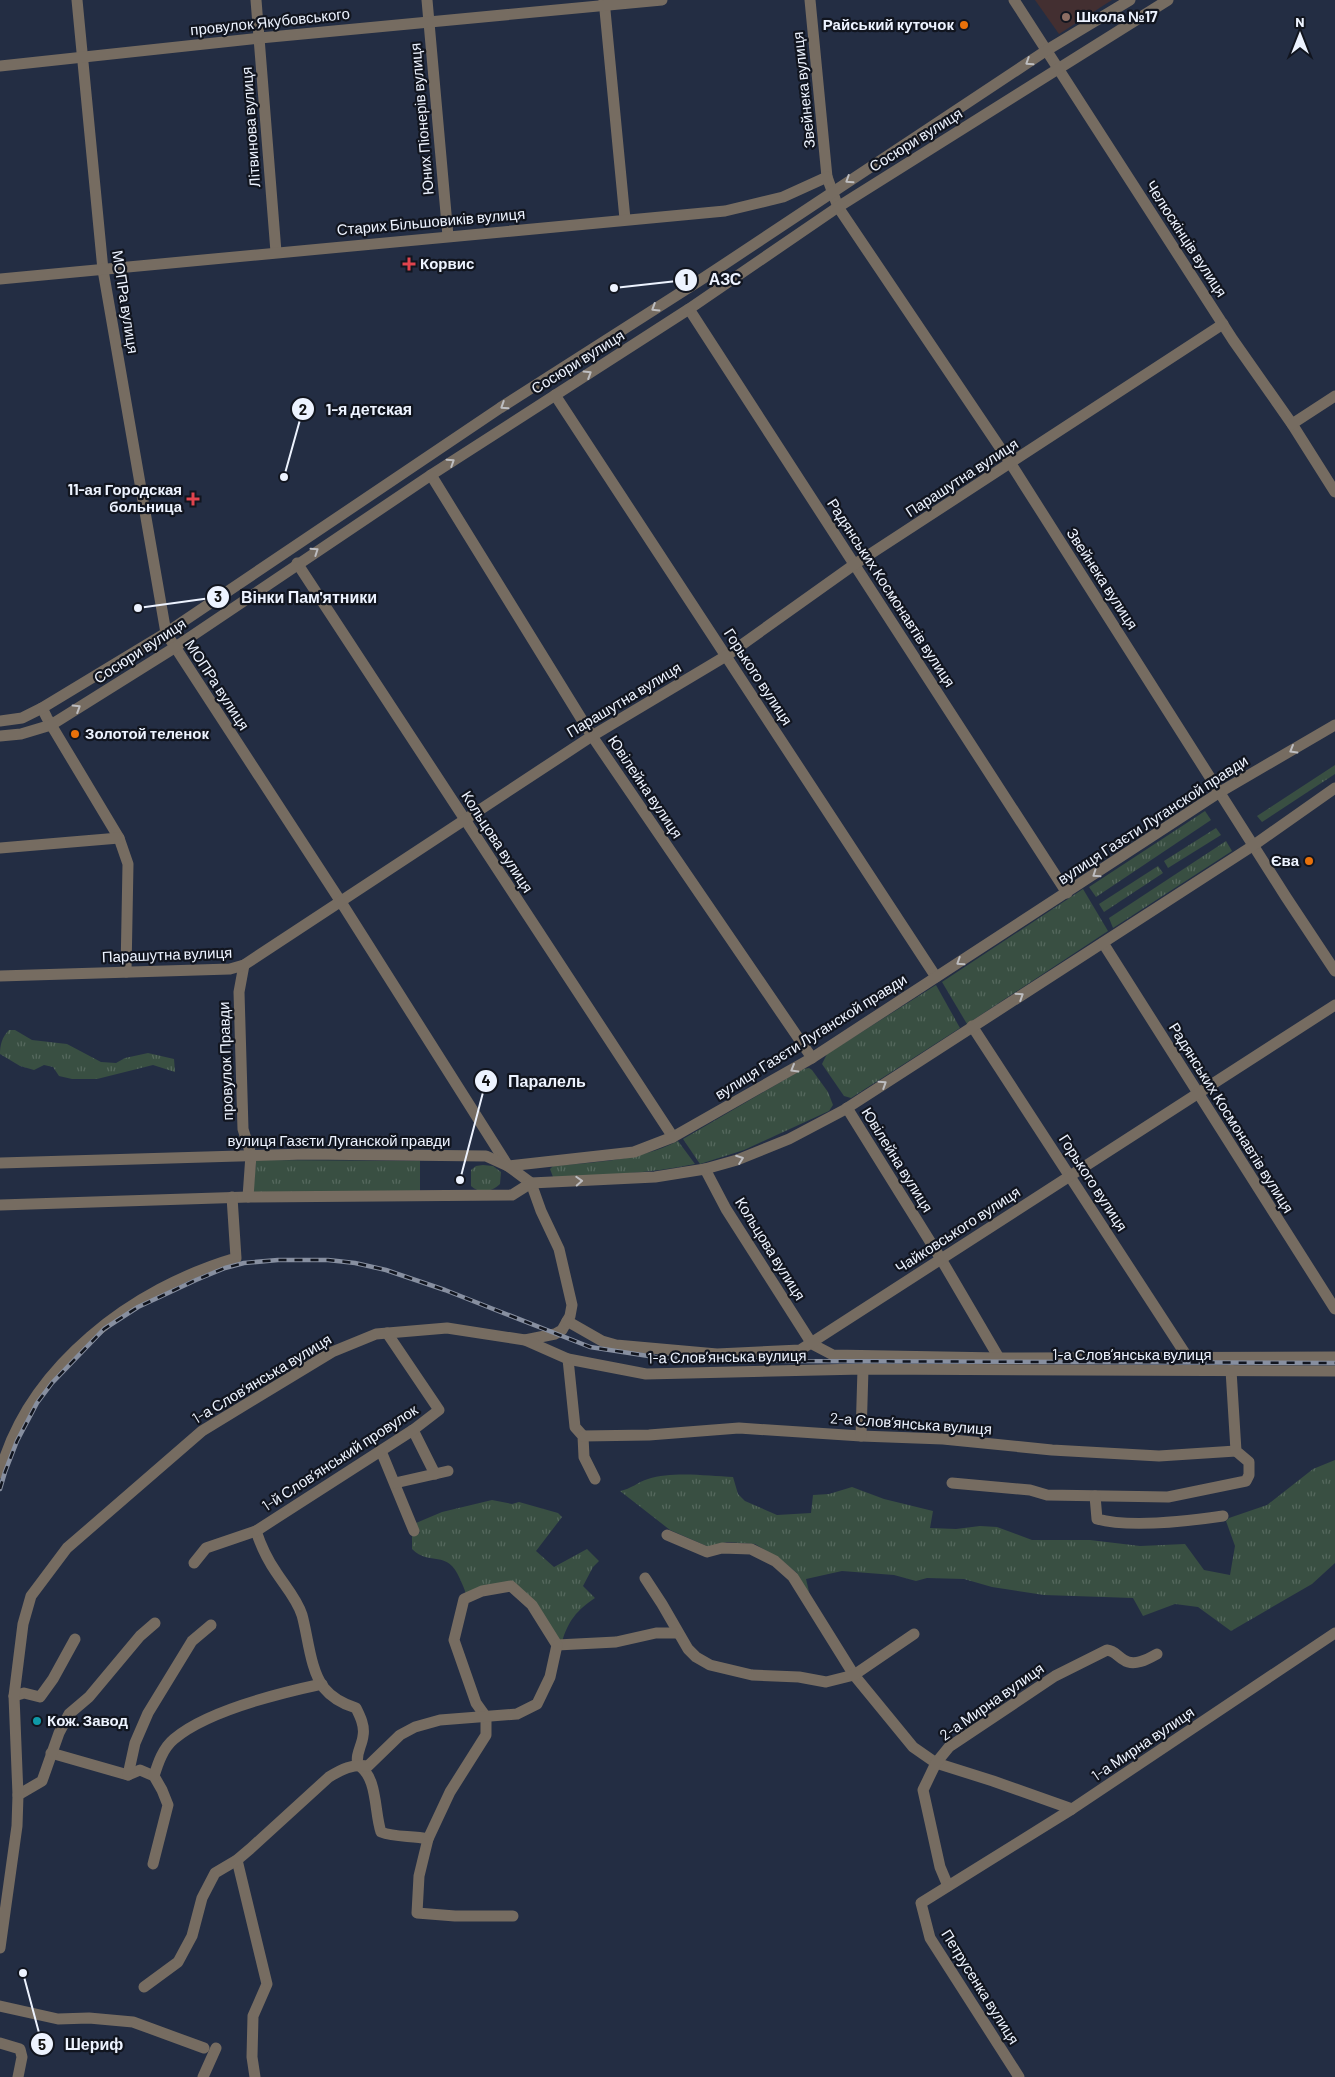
<svg xmlns="http://www.w3.org/2000/svg" width="1335" height="2077" font-family="Barlow,sans-serif">
	<style>
		.education { fill: #432f31 }
		.grass { fill: url(#grass-tufts) }
		.lines { fill: none; stroke-linecap: round; stroke-linejoin: round }
		.minor { stroke: #766c61; stroke-width: 11 }
		.rail-casing { stroke: #878fa0; stroke-width: 4.5 }
		.rail { stroke: #11151f; stroke-width: 2.5; stroke-dasharray: 8; stroke-linecap: butt }
		.oneway { stroke: #bdbdc0 }
		.education-dot { fill: #8d6e63; stroke: #11151f; stroke-width: 2 }
		.food-dot { fill: #e8710a; stroke: #11151f; stroke-width: 2 }
		.health-dot { fill: #e0444e; stroke: #11151f; stroke-width: 2 }
		.culture-dot { fill: #0f9aa8; stroke: #11151f; stroke-width: 2 }
		.labels { text-anchor: middle; stroke-width: 4.5; stroke-linejoin: round; paint-order: stroke }
		.poi-label { font-size: 15px; font-weight: bold; fill: #edf3ff; stroke: #11151f; text-anchor: start }
		.street-label { font-size: 15px; fill: #edf3ff; stroke: #11151f }
		.leader { fill: none; stroke: #edf3ff; stroke-width: 2 }
		.callout-dot { fill: #edf3ff; stroke: #11151f; stroke-width: 2 }
		.mark-label { font-size: 15px; text-anchor: middle; font-weight: bold; fill: #111 }
		.callout-label { font-size: 16px; text-anchor: middle; font-weight: bold; fill: #edf3ff; stroke: #11151f; stroke-width: 4.5; stroke-linejoin: round; paint-order: stroke }
	</style>
	<defs>
		<pattern id="grass-tufts" width="24" height="20" patternUnits="userSpaceOnUse" patternTransform="scale(1.25)"><rect width="24" height="20" fill="#394f42"/><path d="M3 7l-1-3M5 7V3M7 7l1-3M15 17l-1-3M17 17v-4M19 17l1-3" fill="none" stroke="#56695e"/></pattern>
	</defs>
	<rect width="100%" height="100%" fill="#232d43"/>
	<polygon class="education" points="1035,0 1112,0 1059,34"/>
	<g class="grass">
		<polygon points="1335,765 1335,774 1262,822 1257,816"/>
		<polygon points="1205,811 1211,820 1096,897 1089,887"/>
		<polygon points="1216,828 1221,835 1168,868 1164,861"/>
		<polygon points="1226,841 1232,851 1113,928 1109,918"/>
		<polygon points="1158,866 1163,873 1104,912 1099,904"/>
		<polygon points="1083,889 1108,931 967,1024 942,982"/>
		<polygon points="936,985 960,1028 851,1098 844,1096 822,1064 827,1054"/>
		<path d="M9,1030H15L32,1040L67,1044L101,1062L116,1063L125,1058L148,1053L174,1059L175,1072L153,1065L97,1079H72L59,1076L53,1067L44,1065L34,1070L20,1066L0,1054C0,1045 2,1037 9,1030Z"/>
		<polygon points="809,1068 812,1070 828,1092 833,1105 829,1111 744,1150 700,1164 683,1139 803,1069"/>
		<path d="M678,1141L695,1164C648,1174 601,1175 553,1177L550,1169L553,1166C596,1162 638,1161 678,1141Z"/>
		<polygon points="256,1160 420,1161 420,1193 253,1194"/>
		<path d="M483,1165L493,1166L501,1172L500,1184C492,1192 479,1194 471,1186V1170L476,1166Z"/>
		<path d="M1335,1460V1563L1312,1584L1231,1631L1198,1607L1175,1604L1143,1616L1133,1598L1044,1595L992,1587L964,1579L927,1578L916,1581L894,1575L842,1571L806,1579L811,1600L797,1573L780,1559L755,1544L727,1542L709,1547L670,1530L620,1491C631,1489 638,1482 648,1479C673,1471 708,1476 733,1477L738,1494L745,1501L777,1515L811,1513L813,1495L829,1494L852,1487L884,1499L933,1511L930,1528L956,1529L980,1526L997,1527L1032,1540H1090L1140,1546L1185,1544L1204,1570L1230,1575L1235,1546L1226,1521L1229,1518L1267,1505L1313,1469Z"/>
		<path d="M492,1500L512,1504L519,1502L558,1513L562,1517L536,1551L554,1567L587,1549L599,1561L593,1567L583,1586L595,1598C577,1610 568,1621 562,1642L558,1640L511,1581L466,1595C465,1589 462,1584 460,1579C447,1548 430,1567 412,1549V1535L420,1533L416,1523L442,1512Z"/>
	</g>
	<g class="lines">
		<g class="minor">
			<polyline points="77,0 103,270 166,633 341,902 508,1166 531,1183 541,1211 559,1249 572,1305 570,1316 562,1330 555,1334 525,1340"/>
			<polyline points="256,0 276,252"/>
			<polyline points="427,0 448,236"/>
			<polyline points="604,0 625,219"/>
			<polyline points="810,0 827,177"/>
			<polyline points="1014,0 1233,340 1292,424 1335,492"/>
			<polyline points="0,66 260,38 662,0"/>
			<polyline points="0,279 725,211 783,197 827,177 838,207 1011,464 1286,897 1335,971"/>
			<polyline points="689,309 1067,893"/>
			<polyline points="555,395 936,977"/>
			<polyline points="1292,424 1335,396"/>
			<polyline points="431,475 592,736 812,1058"/>
			<polyline points="297,563 673,1137"/>
			<polyline points="42,708 47,718 119,838 128,864 126,972"/>
			<polyline points="0,721 22,718 42,708 166,633 500,408 702,279 1047,50 1130,0"/>
			<polyline points="0,736 21,734 51,725 174,648 431,475 689,309 838,207 1168,0"/>
			<polyline points="0,848 119,838"/>
			<polyline points="1103,943 1335,1309"/>
			<polyline points="244,965 239,992 243,1129 251,1155 248,1197"/>
			<polyline points="0,976 230,969 244,965 592,736 726,656 855,564 1223,324"/>
			<polyline points="972,1026 1188,1358"/>
			<polyline points="847,1108 941,1259 999,1358"/>
			<polyline points="0,1163 306,1154 486,1156 508,1166 634,1152 673,1137 812,1058 1220,792 1335,725"/>
			<polyline points="705,1169 726,1209 812,1344 833,1355 999,1358 1335,1357"/>
			<polyline points="0,1205 248,1197 512,1195 531,1183 655,1177 705,1169 737,1160 789,1139 844,1110 1254,845 1335,788"/>
			<polyline points="567,1321 602,1341 616,1345 717,1354 800,1350 1335,1005"/>
			<polyline points="568,1359 575,1427 583,1436 584,1457 595,1479"/>
			<polyline points="413,1430 435,1474"/>
			<polyline points="583,1436 649,1435 739,1428 861,1436 943,1439 1052,1450 1159,1456 1236,1451"/>
			<polyline points="861,1436 863,1369"/>
			<polyline points="381,1451 414,1531"/>
			<path d="M0,1473C29,1366 133,1288 236,1258L232,1197"/>
			<polyline points="395,1483 448,1471"/>
			<polyline points="952,1483 1030,1490 1047,1495 1168,1497 1246,1481 1249,1475 1249,1462 1236,1451 1231,1370"/>
			<path d="M1095,1496L1097,1519C1130,1528 1189,1521 1223,1516"/>
			<path d="M256,1531C261,1546 267,1559 276,1572C285,1586 297,1599 302,1615C308,1636 310,1670 324,1688C332,1698 343,1704 356,1708C360,1716 365,1726 363,1736C362,1746 355,1754 358,1765C378,1777 374,1811 381,1832C396,1838 412,1835 428,1839"/>
			<polyline points="667,1535 707,1552 722,1548 751,1549 775,1561 793,1577 854,1675 913,1747 936,1763 993,1781 1072,1809"/>
			<polyline points="194,1563 206,1548 256,1531 413,1430 439,1410 387,1333"/>
			<polyline points="645,1578 662,1604 688,1649 696,1657 710,1665 752,1675 799,1677 826,1682 854,1675 914,1634"/>
			<polyline points="14,1696 24,1693 40,1697 53,1679 75,1639"/>
			<polyline points="51,1753 128,1775 140,1770 154,1776 162,1790 168,1805 153,1864"/>
			<polyline points="128,1775 135,1743 148,1713 192,1641 211,1625"/>
			<path d="M154,1776C158,1763 163,1748 174,1739C207,1711 280,1693 322,1684"/>
			<polyline points="18,1795 42,1781 59,1733 69,1714 89,1697 140,1636 155,1623"/>
			<polyline points="237,1860 267,1984 253,2016 252,2057 255,2077"/>
			<path d="M948,1886L940,1867L923,1790L936,1763L949,1747L1055,1676L1107,1650C1115,1651 1117,1656 1124,1660C1134,1667 1148,1659 1157,1654"/>
			<polyline points="513,1916 455,1916 417,1913 419,1876 428,1839 450,1792 486,1735 486,1717 476,1703 454,1640 464,1599 482,1591 511,1586 532,1605 557,1645 616,1642 656,1633 677,1633"/>
			<polyline points="0,1948 17,1826 18,1795 14,1696 23,1624 31,1596 67,1548 202,1431 332,1352 376,1334 447,1328 525,1340 568,1359 646,1374 863,1369 1335,1371"/>
			<path d="M144,1987L178,1962L192,1936L202,1898L215,1873L237,1860L250,1849L329,1777C342,1769 352,1764 368,1766L400,1735L415,1727L440,1720L517,1714L537,1704L550,1677L557,1645"/>
			<polyline points="0,2006 58,2019 89,2018 133,2022 204,2048"/>
			<polyline points="0,2043 20,2049 22,2057 18,2077"/>
			<polyline points="203,2077 216,2048"/>
			<polyline points="1019,2077 930,1938 921,1903 1072,1809 1335,1633"/>
		</g>
		<g class="rail-casing">
			<polyline id="rail" points="0,1489 5,1472 17,1441 37,1403 52,1383 104,1329 138,1307 196,1280 225,1268 244,1263 278,1260 328,1260 355,1263 386,1270 445,1290 590,1347 655,1357 789,1361 1335,1363"/>
		</g>
		<use href="#rail" class="rail"/>
	</g>
	<defs><path id="oneway-chevron" d="M-2-3.5L2.5 0L-2 3.5" fill="none" stroke-width="1.6" stroke-linecap="round" stroke-linejoin="round" transform="scale(1.25)"/></defs>
	<g class="oneway">
		<use href="#oneway-chevron" transform="translate(1029 62) rotate(147)"/>
		<use href="#oneway-chevron" transform="translate(849 180) rotate(147)"/>
		<use href="#oneway-chevron" transform="translate(655 308) rotate(148)"/>
		<use href="#oneway-chevron" transform="translate(588 374) rotate(-32)"/>
		<use href="#oneway-chevron" transform="translate(504 406) rotate(147)"/>
		<use href="#oneway-chevron" transform="translate(451 462) rotate(-33)"/>
		<use href="#oneway-chevron" transform="translate(315 551) rotate(-34)"/>
		<use href="#oneway-chevron" transform="translate(77 708) rotate(-32)"/>
		<use href="#oneway-chevron" transform="translate(1293 750) rotate(150)"/>
		<use href="#oneway-chevron" transform="translate(1096 874) rotate(146)"/>
		<use href="#oneway-chevron" transform="translate(960 962) rotate(147)"/>
		<use href="#oneway-chevron" transform="translate(1020 996) rotate(-33)"/>
		<use href="#oneway-chevron" transform="translate(794 1069) rotate(150)"/>
		<use href="#oneway-chevron" transform="translate(883 1084) rotate(-33)"/>
		<use href="#oneway-chevron" transform="translate(740 1159) rotate(-20)"/>
		<use href="#oneway-chevron" transform="translate(579 1181) rotate(-3)"/>
	</g>
	<circle class="education-dot" cx="1066" cy="17" r="5"/>
	<g class="food-dot">
		<circle cx="964" cy="25" r="5"/>
		<circle cx="75" cy="734" r="5"/>
		<circle cx="1309" cy="861" r="5"/>
	</g>
	<g class="health-dot">
		<path d="M406.5 256.5h5v5h5v5h-5v5h-5v-5h-5v-5h5z"/>
		<path d="M190.5 491.5h5v5h5v5h-5v5h-5v-5h-5v-5h5z"/>
	</g>
	<circle class="culture-dot" cx="37" cy="1721" r="5"/>
	<g class="labels">
		<g class="poi-label">
			<text x="1076" y="22">Школа №17</text>
			<text x="954" y="30" text-anchor="end">Райський куточок</text>
			<text x="420" y="269">Корвис</text>
			<text x="182" y="495" text-anchor="end">11-ая Городская<tspan x="182" dy="17">больница</tspan></text>
			<text x="85" y="739">Золотой теленок</text>
			<text x="1299" y="866" text-anchor="end">Єва</text>
			<text x="47" y="1726">Кож. Завод</text>
		</g>
		<g class="street-label">
			<text transform="translate(270 22) rotate(-6)" y="5">провулок Якубовського</text>
			<text transform="translate(804 90) rotate(-96)" y="5">Звейнека вулиця</text>
			<text transform="translate(422 119) rotate(-95)" y="5">Юних Піонерів вулиця</text>
			<text transform="translate(251 127) rotate(-94)" y="5">Літвинова вулиця</text>
			<text transform="translate(916 140) rotate(-32)" y="5">Сосюри вулиця</text>
			<text transform="translate(431 222) rotate(-5)" y="5">Старих Більшовиків вулиця</text>
			<text transform="translate(1186 239) rotate(57)" y="5">Челюскінців вулиця</text>
			<text transform="translate(125 302) rotate(81)" y="5">МОПРа вулиця</text>
			<text transform="translate(578 362) rotate(-32)" y="5">Сосюри вулиця</text>
			<text transform="translate(962 478) rotate(-33)" y="5">Парашутна вулиця</text>
			<text transform="translate(1102 579) rotate(57)" y="5">Звейнека вулиця</text>
			<text transform="translate(891 593) rotate(57)" y="5">Радянських Космонавтів вулиця</text>
			<text transform="translate(140 651) rotate(-33)" y="5">Сосюри вулиця</text>
			<text transform="translate(758 677) rotate(57)" y="5">Горького вулиця</text>
			<text transform="translate(217 685) rotate(57)" y="5">МОПРа вулиця</text>
			<text transform="translate(624 700) rotate(-31)" y="5">Парашутна вулиця</text>
			<text transform="translate(645 787) rotate(56)" y="5">Ювілейна вулиця</text>
			<text transform="translate(1153 820) rotate(-33)" y="5">вулиця Газєти Луганской правди</text>
			<text transform="translate(497 842) rotate(57)" y="5">Кольцова вулиця</text>
			<text transform="translate(167 955) rotate(-2)" y="5">Парашутна вулиця</text>
			<text transform="translate(811 1037) rotate(-32)" y="5">вулиця Газєти Луганской правди</text>
			<text transform="translate(226 1061) rotate(-92)" y="5">провулок Правди</text>
			<text transform="translate(1231 1118) rotate(58)" y="5">Радянських Космонавтів вулиця</text>
			<text x="339" y="1146">вулиця Газєти Луганской правди</text>
			<text transform="translate(897 1160) rotate(58)" y="5">Ювілейна вулиця</text>
			<text transform="translate(1093 1183) rotate(57)" y="5">Горького вулиця</text>
			<text transform="translate(958 1230) rotate(-33)" y="5">Чайковського вулиця</text>
			<text transform="translate(770 1249) rotate(58)" y="5">Кольцова вулиця</text>
			<text x="1132" y="1360">1-а Слов’янська вулиця</text>
			<text transform="translate(727 1357) rotate(-1)" y="5">1-а Слов’янська вулиця</text>
			<text transform="translate(262 1379) rotate(-31)" y="5">1-а Слов’янська вулиця</text>
			<text transform="translate(911 1424) rotate(4)" y="5">2-а Слов’янська вулиця</text>
			<text transform="translate(340 1458) rotate(-33)" y="5">1-й Слов’янський провулок</text>
			<text transform="translate(992 1702) rotate(-35)" y="5">2-а Мирна вулиця</text>
			<text transform="translate(1143 1744) rotate(-34)" y="5">1-а Мирна вулиця</text>
			<text transform="translate(980 1987) rotate(58)" y="5">Петрусенка вулиця</text>
		</g>
	</g>
	<path class="leader" d="M614 288L686 280M284 477L303 409M138 608L218 597M460 1180L486 1081M23 1973L42 2044"/>
	<g class="callout-dot">
		<circle cx="614" cy="288" r="5"/>
		<circle cx="284" cy="477" r="5"/>
		<circle cx="138" cy="608" r="5"/>
		<circle cx="460" cy="1180" r="5"/>
		<circle cx="23" cy="1973" r="5"/>
		<circle cx="686" cy="280" r="12"/>
		<circle cx="303" cy="409" r="12"/>
		<circle cx="218" cy="597" r="12"/>
		<circle cx="486" cy="1081" r="12"/>
		<circle cx="42" cy="2044" r="12"/>
	</g>
	<g class="mark-label">
		<text x="686" y="285">1</text>
		<text x="303" y="415">2</text>
		<text x="218" y="602">3</text>
		<text x="486" y="1086">4</text>
		<text x="42" y="2050">5</text>
	</g>
	<g class="callout-label">
		<text x="725" y="285">АЗС</text>
		<text x="369" y="415">1-я детская</text>
		<text x="309" y="603">Вінки Пам'ятники</text>
		<text x="547" y="1087">Паралель</text>
		<text x="94" y="2050">Шериф</text>
	</g>
	<g transform="translate(1300 35)" stroke="#11151f" stroke-width="4" paint-order="stroke">
	<path d="M0-4L9 19L0 12L-9 19Z" fill="#edf3ff"/>
	<text y="-8" font-size="14" font-weight="bold" text-anchor="middle" fill="#edf3ff">N</text>
	</g>
</svg>
